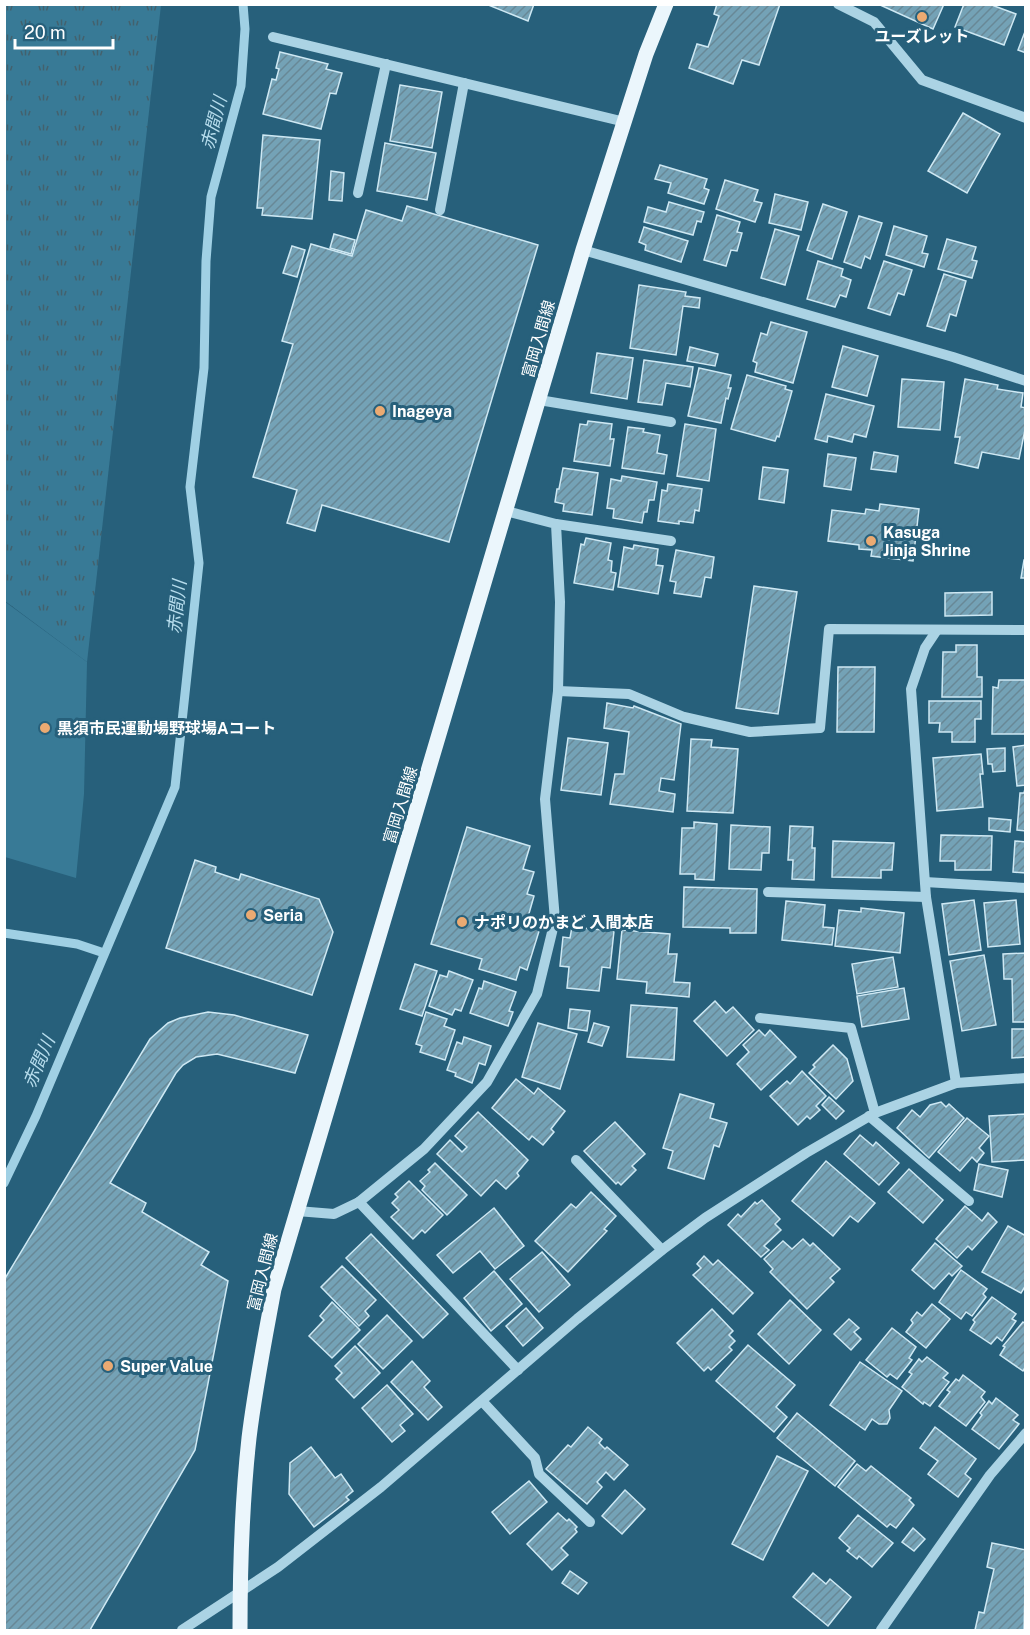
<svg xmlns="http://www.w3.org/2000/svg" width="1030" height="1635" font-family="'Public Sans','Noto Sans JP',sans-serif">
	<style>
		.grass { fill: url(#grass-tufts) }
		.pitch { fill: #387a96 }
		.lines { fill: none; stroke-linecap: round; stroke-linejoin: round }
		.stream { stroke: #a0d0e4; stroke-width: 9 }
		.building { fill: url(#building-hatch); stroke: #cee8f3; stroke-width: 1.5 }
		.minor { stroke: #abd3e4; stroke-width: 10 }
		.major { stroke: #ebf6fc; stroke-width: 15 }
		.poi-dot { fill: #ebaa72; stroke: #27607b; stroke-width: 2 }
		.labels { text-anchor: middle; stroke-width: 6; stroke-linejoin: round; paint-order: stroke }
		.poi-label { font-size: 16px; font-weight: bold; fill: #fff; stroke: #27607b; text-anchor: start }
		.street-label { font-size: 16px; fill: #fff; stroke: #27607b }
		.water-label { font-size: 18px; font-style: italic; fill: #b6dcec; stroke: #27607b }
	</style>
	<defs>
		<pattern id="grass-tufts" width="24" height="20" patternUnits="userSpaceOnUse" patternTransform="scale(1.5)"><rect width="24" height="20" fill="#387a96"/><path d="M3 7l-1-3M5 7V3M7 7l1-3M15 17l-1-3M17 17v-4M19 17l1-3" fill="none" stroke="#43616d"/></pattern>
		<pattern id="building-hatch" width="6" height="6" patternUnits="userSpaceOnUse" patternTransform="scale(1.5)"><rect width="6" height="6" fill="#74a2b6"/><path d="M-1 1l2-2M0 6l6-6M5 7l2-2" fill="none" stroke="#688896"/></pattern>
	</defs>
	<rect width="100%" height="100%" fill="#27607b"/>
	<polygon class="grass" points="5,4 161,5 87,662 5,601"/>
	<polygon class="pitch" points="4,601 87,662 84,794 76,878 5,857"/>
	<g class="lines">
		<g class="stream">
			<polyline points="4,933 77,944 104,953"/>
			<polyline points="4,1183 36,1116 175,787 199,563 190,487 204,368 206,261 211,197 241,86 245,29 243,4"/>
		</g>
	</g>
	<g class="building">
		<polygon points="486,4 534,4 528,21"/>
		<polygon points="717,4 780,4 759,65 742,60 733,84 689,68 697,44 708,47 719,16 714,14"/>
		<polygon points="878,4 944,4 933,29"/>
		<polygon points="964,4 989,4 1016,14 1004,45 955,27"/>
		<polygon points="1026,29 1026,53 1018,50"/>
		<polygon points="280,52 328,64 326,69 342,73 336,94 330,93 321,129 263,114 272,79 276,80 279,69 276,68"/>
		<polygon points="400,85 442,92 432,148 390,141"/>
		<polygon points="963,113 1000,134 967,193 928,171"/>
		<polygon points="263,135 320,140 312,219 262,215 263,208 257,208"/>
		<polygon points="385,143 436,153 427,200 377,191"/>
		<polygon points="660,165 707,179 704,188 709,190 704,204 668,193 671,183 655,179"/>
		<polygon points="331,171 344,173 342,201 329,200"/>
		<polygon points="725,180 758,190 754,201 762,203 755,222 716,209"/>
		<polygon points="775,194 808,202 801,230 769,223"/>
		<polygon points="669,202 704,212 701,222 697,221 693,235 644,222 648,207 666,212"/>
		<polygon points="823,204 847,212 832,259 807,250"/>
		<polygon points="407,206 538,245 449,542 322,505 315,531 287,523 297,490 253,477 293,344 282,341 311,244 352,256 366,210 402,221"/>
		<polygon points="717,215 740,222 737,232 742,233 737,251 731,250 726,266 704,260"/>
		<polygon points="859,216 882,223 870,259 865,256 861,268 844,262"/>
		<polygon points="894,226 927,236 922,253 928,254 924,267 886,255"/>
		<polygon points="644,227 688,241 681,262 645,250 646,245 639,242"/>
		<polygon points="775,229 799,236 785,285 761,278"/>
		<polygon points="334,234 355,240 351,254 330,248"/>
		<polygon points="947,239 976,247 972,260 977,261 972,278 938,269"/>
		<polygon points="292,246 305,250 297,277 283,273"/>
		<polygon points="818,261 843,269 841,276 851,280 846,297 840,295 835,307 807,299"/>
		<polygon points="884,261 912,270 904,295 898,293 890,315 868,308"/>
		<polygon points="944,274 966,281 956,316 950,314 945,331 927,326"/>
		<polygon points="639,285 686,292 685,296 700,298 699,308 683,306 676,355 630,348"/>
		<polygon points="771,322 807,332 793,383 755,372 757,363 753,361 761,333 767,335"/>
		<polygon points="843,346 878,356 867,396 832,387"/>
		<polygon points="690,347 718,354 715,366 687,361"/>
		<polygon points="597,353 633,358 627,399 591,393"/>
		<polygon points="644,360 693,367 690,387 666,383 662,405 638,402"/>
		<polygon points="699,368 731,375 728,388 731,388 728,399 726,398 721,423 688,416"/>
		<polygon points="747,375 786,386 785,389 792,391 779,437 777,436 775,441 731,429"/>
		<polygon points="902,379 944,382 940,430 898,427"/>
		<polygon points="965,379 998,385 997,389 1023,393 1021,407 1026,408 1026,425 1019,459 982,452 978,468 955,463 960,437 955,437"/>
		<polygon points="826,394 874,406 866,437 854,434 852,442 828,436 827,442 815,439"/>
		<polygon points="588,421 612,424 610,439 614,439 610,466 574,461 580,424 587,425"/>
		<polygon points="685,424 716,429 709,481 677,476"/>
		<polygon points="628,427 644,429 643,432 660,435 657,453 667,455 664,474 622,468"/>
		<polygon points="874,452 898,456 896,472 871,469"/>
		<polygon points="828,454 856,458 851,490 824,486"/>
		<polygon points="763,467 788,470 784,503 759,499"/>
		<polygon points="563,468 598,473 592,515 563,511 564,504 555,502 557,489 559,489"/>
		<polygon points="622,476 657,482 654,500 649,500 647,512 644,512 642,523 613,518 614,509 607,508 611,479 621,481"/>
		<polygon points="668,484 702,489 699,511 695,510 693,523 679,521 679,524 658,521 662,490 667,491"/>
		<polygon points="880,504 919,509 913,561 871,556 872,550 859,549 859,545 828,541 832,510 865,514 866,509 879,511"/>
		<polygon points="586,538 611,543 608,560 612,561 611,572 616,573 613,590 574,583 581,544 584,545"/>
		<polygon points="634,545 658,549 656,565 663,566 658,594 618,587 624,547 633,549"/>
		<polygon points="676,550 714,557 711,578 705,577 701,597 674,593 676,582 670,581"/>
		<polygon points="1024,560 1026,560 1026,578 1021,578"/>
		<polygon points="754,586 797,592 778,714 736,708"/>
		<polygon points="992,592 992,615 945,616 945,593"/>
		<polygon points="956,645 977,645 977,677 982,677 982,697 942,697 943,652 956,652"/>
		<polygon points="838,667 875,667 874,732 837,732"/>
		<polygon points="999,680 1026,680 1026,734 992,734 993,687 998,688"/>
		<polygon points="929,701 981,701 981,719 975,719 975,742 952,742 952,732 939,732 940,723 929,723"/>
		<polygon points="607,703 633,708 634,706 681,724 674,780 661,778 659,791 675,794 673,812 610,804 615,774 624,774 629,732 604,728"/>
		<polygon points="568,738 608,743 601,795 561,790"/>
		<polygon points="691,739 712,740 711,747 738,749 733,813 687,811"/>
		<polygon points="1026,745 1026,785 1017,786 1013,747"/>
		<polygon points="1005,748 1005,771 993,772 992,764 988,764 987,749"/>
		<polygon points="981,754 983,774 980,774 983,807 937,811 933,758"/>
		<polygon points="1025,789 1026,789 1026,831 1017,830 1020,793 1024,793"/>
		<polygon points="989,818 1011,820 1010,832 989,830"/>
		<polygon points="694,822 717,824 714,880 695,879 695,874 680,874 682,828 694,828"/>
		<polygon points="731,825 770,827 769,853 762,853 761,870 729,869"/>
		<polygon points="790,826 813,827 812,848 815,848 814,880 792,879 793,860 788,860"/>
		<polygon points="467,827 530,846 523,869 534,872 527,894 534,896 526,924 540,928 527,970 520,967 516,980 479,969 482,959 431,944"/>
		<polygon points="941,835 992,836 991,870 955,870 955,861 940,861"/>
		<polygon points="833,841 894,843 892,870 881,870 881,878 832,877"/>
		<polygon points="1015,841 1026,842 1026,873 1013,872"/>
		<polygon points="195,860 216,867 215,872 239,880 241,874 319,899 333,932 312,995 166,948"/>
		<polygon points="684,887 757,889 756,933 730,933 730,928 683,927"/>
		<polygon points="974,900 981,950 949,955 942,904"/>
		<polygon points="1016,900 1020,944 988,947 984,903"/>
		<polygon points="786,901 825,905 823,927 834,928 832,945 782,940"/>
		<polygon points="861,908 904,913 900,953 835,946 839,910 861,912"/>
		<polygon points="572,927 614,931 610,968 602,967 599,991 567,988 569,967 560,966 563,937 570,938"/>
		<polygon points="622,930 670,934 668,954 677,954 674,982 690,983 689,997 646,993 647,982 617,979"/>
		<polygon points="1026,953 1026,1022 1013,1022 1012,979 1004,979 1003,954"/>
		<polygon points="984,955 996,1025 962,1031 950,961"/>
		<polygon points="893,957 898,987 857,994 852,964"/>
		<polygon points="415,964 437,971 422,1016 400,1009"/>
		<polygon points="449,971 473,980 461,1011 455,1009 452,1015 429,1006 440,975 447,977"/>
		<polygon points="484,981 516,992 509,1011 513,1012 508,1026 470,1013 479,988 482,989"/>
		<polygon points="904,988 909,1019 862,1027 857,996"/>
		<polygon points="715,1001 726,1013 733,1007 754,1030 727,1056 694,1021"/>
		<polygon points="631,1005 677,1008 674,1060 627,1057"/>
		<polygon points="570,1009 590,1011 587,1031 568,1028"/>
		<polygon points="208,1012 234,1015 308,1035 295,1073 217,1054 196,1057 183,1065 176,1073 110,1183 146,1203 142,1212 209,1252 201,1265 228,1281 195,1450 90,1630 4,1630 4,1280 150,1039 168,1023 180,1018"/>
		<polygon points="426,1012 447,1019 444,1026 455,1030 445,1060 420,1052 422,1046 416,1044"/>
		<polygon points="538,1023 577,1034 560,1089 522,1077"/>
		<polygon points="594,1023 609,1027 602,1046 588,1042"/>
		<polygon points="1012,1029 1026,1029 1026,1057 1012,1058"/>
		<polygon points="759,1030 765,1036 770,1030 796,1057 761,1090 737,1064 749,1052 743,1045"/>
		<polygon points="464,1037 491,1046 485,1065 479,1063 472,1083 455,1076 456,1073 447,1070 457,1042 462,1044"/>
		<polygon points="833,1045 847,1059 853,1081 836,1099 809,1073 815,1067 813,1065"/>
		<polygon points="802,1071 826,1096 816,1106 820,1110 810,1119 807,1116 798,1125 770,1096 787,1081 790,1084"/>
		<polygon points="516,1079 534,1094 538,1088 565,1111 551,1129 554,1132 543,1145 532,1136 529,1140 492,1108"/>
		<polygon points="680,1094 714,1104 710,1118 727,1123 719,1147 714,1145 704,1179 668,1168 673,1151 663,1148"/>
		<polygon points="829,1097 844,1111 836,1119 822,1105"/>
		<polygon points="941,1102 946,1107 949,1104 964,1118 929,1158 897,1128 912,1110 920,1117 930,1105"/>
		<polygon points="478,1112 528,1160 517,1173 519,1176 506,1189 496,1180 481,1196 437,1154 450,1140 462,1152 467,1147 455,1136"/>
		<polygon points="1026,1114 1026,1160 992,1162 989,1116"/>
		<polygon points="967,1118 989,1136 979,1148 984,1153 977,1162 972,1157 960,1171 938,1152"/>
		<polygon points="615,1122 645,1154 632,1166 636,1170 621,1185 618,1182 616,1184 584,1151"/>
		<polygon points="860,1135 873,1146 876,1142 899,1163 879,1185 844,1154"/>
		<polygon points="826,1161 875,1203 858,1222 850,1216 833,1236 792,1201"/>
		<polygon points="435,1163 467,1195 447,1215 422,1190 425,1186 420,1181 430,1172 428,1170"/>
		<polygon points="979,1164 1008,1170 1002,1197 974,1190"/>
		<polygon points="909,1169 943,1200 923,1223 888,1192"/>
		<polygon points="409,1181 443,1215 425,1233 422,1230 413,1239 391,1217 399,1210 392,1203 398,1197 395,1194"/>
		<polygon points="591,1192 616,1216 604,1229 607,1231 568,1272 535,1241 571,1204 576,1208"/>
		<polygon points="762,1200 780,1219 775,1224 781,1230 764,1246 769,1250 761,1257 728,1225 738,1214 741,1217 755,1202 757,1204"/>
		<polygon points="965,1206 982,1221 988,1213 997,1222 972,1250 968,1246 957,1258 936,1239"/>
		<polygon points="494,1208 524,1246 495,1269 480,1251 453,1273 437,1255"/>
		<polygon points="1008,1226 1026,1236 1026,1285 1021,1293 982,1272"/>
		<polygon points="371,1234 448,1314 423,1338 346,1258"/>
		<polygon points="803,1239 810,1246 813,1243 840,1269 830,1278 834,1282 807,1309 770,1272 773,1269 764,1259 783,1241 792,1249"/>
		<polygon points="935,1243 962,1266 952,1276 949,1273 934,1289 912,1270"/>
		<polygon points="542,1252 570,1285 539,1312 510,1279"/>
		<polygon points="704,1256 713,1265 718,1260 753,1293 733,1314 693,1275 701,1268 697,1264"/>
		<polygon points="342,1266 376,1300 365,1311 369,1316 359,1326 321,1287"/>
		<polygon points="961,1270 987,1289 983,1294 986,1297 972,1316 966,1312 961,1319 939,1302"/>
		<polygon points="494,1271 522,1304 491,1331 464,1298"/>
		<polygon points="992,1297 1016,1314 1012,1319 1016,1321 1002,1341 997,1337 991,1344 970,1330 975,1322 973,1320"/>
		<polygon points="790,1300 821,1330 789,1364 758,1334"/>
		<polygon points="332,1302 360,1330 332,1358 309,1336 324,1320 320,1316"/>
		<polygon points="932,1304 950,1319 926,1348 906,1332 913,1323 911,1320 917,1312 922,1316"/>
		<polygon points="526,1308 543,1328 523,1346 506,1326"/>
		<polygon points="712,1309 733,1331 729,1335 735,1341 729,1347 732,1350 711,1370 708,1367 704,1371 677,1343"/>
		<polygon points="387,1315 412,1341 383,1369 358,1344"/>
		<polygon points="849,1319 859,1328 854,1332 861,1339 851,1350 834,1334"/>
		<polygon points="1023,1322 1026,1324 1026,1366 1023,1371 1000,1355 1005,1347 1003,1346"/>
		<polygon points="892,1328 916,1347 909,1358 912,1360 897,1379 890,1374 887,1377 866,1360"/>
		<polygon points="748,1345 795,1385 776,1407 787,1417 774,1432 716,1381"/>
		<polygon points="355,1346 380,1373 354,1398 336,1379 342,1373 335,1366"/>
		<polygon points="927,1357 948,1373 943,1378 949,1382 930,1406 924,1402 923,1404 902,1387 912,1374 909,1372 919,1359 922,1362"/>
		<polygon points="412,1361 430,1381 424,1387 442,1407 428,1420 391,1382"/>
		<polygon points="860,1362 902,1391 889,1410 890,1418 887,1424 879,1424 872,1419 865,1430 830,1405"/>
		<polygon points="963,1375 985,1392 981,1397 985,1402 966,1426 939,1406 950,1392 947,1390 956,1379 959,1381"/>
		<polygon points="387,1385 413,1414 400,1425 405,1431 392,1442 362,1408"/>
		<polygon points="996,1398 1018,1415 1013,1420 1019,1424 999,1449 972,1429 982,1415 980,1413 989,1401 992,1404"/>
		<polygon points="797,1413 855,1461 835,1486 777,1438"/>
		<polygon points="588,1427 602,1439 599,1443 605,1449 607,1447 628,1465 614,1480 606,1472 597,1482 602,1487 587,1504 546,1469 568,1445 571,1447"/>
		<polygon points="935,1427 976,1459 965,1474 971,1479 958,1497 928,1474 938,1461 920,1448"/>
		<polygon points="311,1447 335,1478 341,1474 353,1491 346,1497 349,1500 314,1527 289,1494 290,1463"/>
		<polygon points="777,1456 808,1471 763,1560 732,1544"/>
		<polygon points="857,1464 866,1471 871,1466 911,1498 909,1500 914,1505 896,1528 890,1524 887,1527 838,1487"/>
		<polygon points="529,1481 547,1502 510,1534 492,1512"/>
		<polygon points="625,1490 645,1509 622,1534 602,1516"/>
		<polygon points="558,1513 567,1521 569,1519 577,1527 575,1529 577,1532 561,1548 568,1555 552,1570 527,1544"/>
		<polygon points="858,1515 893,1543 872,1567 859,1556 857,1559 847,1551 850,1548 839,1538"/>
		<polygon points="913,1528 925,1539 914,1551 902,1542"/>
		<polygon points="992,1543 1026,1550 1024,1630 975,1630 979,1612 984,1613 994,1569 987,1567"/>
		<polygon points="570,1571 587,1583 578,1594 562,1583"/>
		<polygon points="813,1573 826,1584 830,1579 851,1597 828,1626 793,1597"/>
	</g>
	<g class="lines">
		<g class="minor">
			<polyline points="838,4 874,22 922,80 1026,118"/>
			<polyline points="273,37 625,122"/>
			<polyline points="358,193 386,64"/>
			<polyline points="440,210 464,83"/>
			<polyline points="583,250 953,357 1026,381"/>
			<polyline points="539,400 671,422"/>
			<polyline points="556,524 671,541"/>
			<polyline points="937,630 925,648 911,689 926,897 956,1083"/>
			<polyline points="558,691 629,694 684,717 750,732 820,728 829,629 1026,630"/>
			<polyline points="925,882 1026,888"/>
			<polyline points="768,892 926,897"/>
			<polyline points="760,1018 851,1028 875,1113"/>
			<polyline points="869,1116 969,1201"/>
			<polyline points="576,1160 662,1250"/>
			<polyline points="359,1202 518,1370"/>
			<polyline points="297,1211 334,1214 359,1202 424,1149 487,1082 537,994 555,920 545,799 558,691 560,602 556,524 506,511"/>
			<polyline points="482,1401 535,1458 539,1474 590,1522"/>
			<polyline points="182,1630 278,1567 381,1487 577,1319 662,1250 705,1218 806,1153 875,1113 956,1083 1026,1078"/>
			<polyline points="881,1630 990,1475 1026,1433"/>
		</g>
		<path class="major" d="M240,1630C240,1566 242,1502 249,1438C255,1388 265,1338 274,1289L583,250L646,54L666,4"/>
	</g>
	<g class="poi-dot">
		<circle cx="922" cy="17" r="6"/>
		<circle cx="380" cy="411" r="6"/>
		<circle cx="871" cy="541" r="6"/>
		<circle cx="45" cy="728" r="6"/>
		<circle cx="251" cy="915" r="6"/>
		<circle cx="462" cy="922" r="6"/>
		<circle cx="108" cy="1366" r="6"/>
	</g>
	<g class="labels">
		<g class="poi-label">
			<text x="922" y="42" text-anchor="middle">ユーズレット</text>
			<text x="392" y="417">Inageya</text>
			<text x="883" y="538">Kasuga<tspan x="883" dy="18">Jinja Shrine</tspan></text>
			<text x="57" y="734">黒須市民運動場野球場Aコート</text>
			<text x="263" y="921">Seria</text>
			<text x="474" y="928">ナポリのかまど 入間本店</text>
			<text x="120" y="1372">Super Value</text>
		</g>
		<g class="street-label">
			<text transform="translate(538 339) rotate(-74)" y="6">富岡入間線</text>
			<text transform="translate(400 805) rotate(-73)" y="6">富岡入間線</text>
			<text transform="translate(262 1272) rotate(-76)" y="6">富岡入間線</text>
		</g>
		<g class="water-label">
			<text transform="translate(214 123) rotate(-75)" y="6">赤間川</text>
			<text transform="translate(177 607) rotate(-84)" y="6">赤間川</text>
			<text transform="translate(39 1062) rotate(-67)" y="6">赤間川</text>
		</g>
	</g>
	<rect width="1030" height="1635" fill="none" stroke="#ffffff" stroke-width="12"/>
	<path d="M15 39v9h98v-9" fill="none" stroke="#ffffff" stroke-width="3"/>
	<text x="24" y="39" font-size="18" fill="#ffffff" stroke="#27607b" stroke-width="4.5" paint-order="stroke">20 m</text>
</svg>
